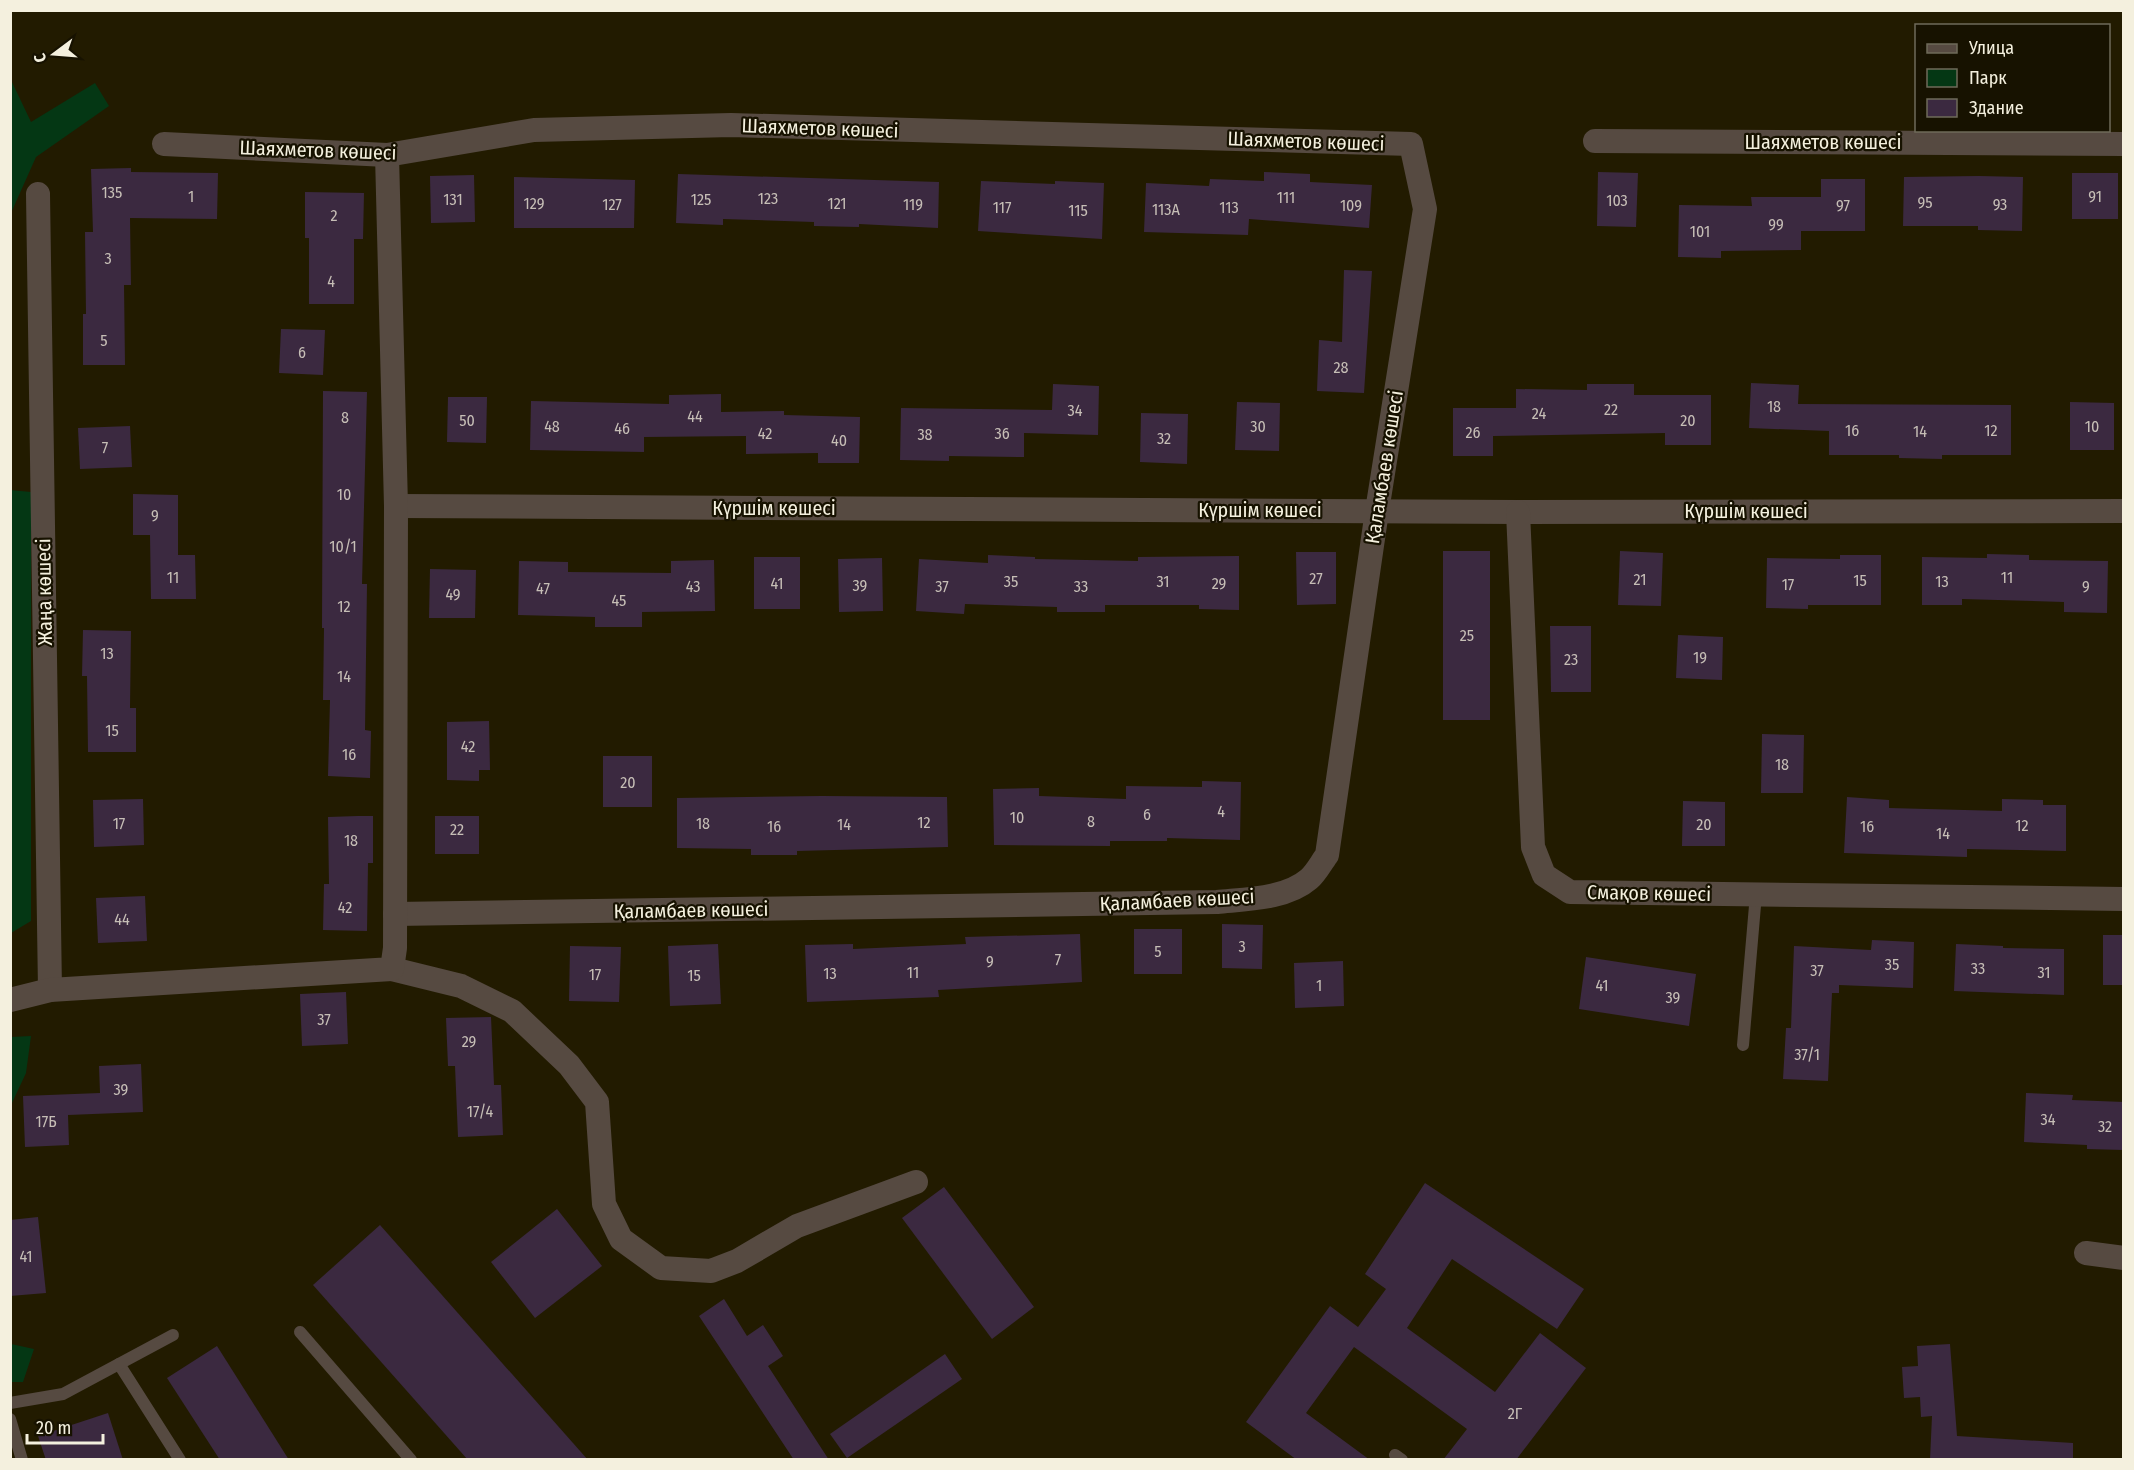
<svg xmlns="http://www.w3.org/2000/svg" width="2134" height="1470" font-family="'Fira Sans Condensed',sans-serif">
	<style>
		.green { fill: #043714 }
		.building { fill: #3b2940 }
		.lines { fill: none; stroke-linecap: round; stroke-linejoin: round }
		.service { stroke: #564a41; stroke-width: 12 }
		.minor { stroke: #564a41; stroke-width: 24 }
		.labels { text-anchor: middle; stroke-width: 4.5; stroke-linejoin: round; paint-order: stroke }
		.number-label { font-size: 16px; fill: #c6beb6 }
		.street-label { font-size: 20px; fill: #f4f0de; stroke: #171200 }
	</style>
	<rect width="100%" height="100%" fill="#221b00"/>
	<g class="green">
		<polygon points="11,80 31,122 95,83 109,106 36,157 11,213"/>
		<polygon points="10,490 31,492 31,921 11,933"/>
		<polygon points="31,1036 26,1073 11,1105 11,1037"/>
		<polygon points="11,1344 34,1349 23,1382 11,1382"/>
	</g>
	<g class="building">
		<polygon points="131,168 131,172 218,173 217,219 130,218 131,285 124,285 125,365 83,365 83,314 86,314 85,232 93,232 91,169"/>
		<polygon points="1264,172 1310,174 1310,182 1372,185 1369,228 1249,219 1248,235 1144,232 1146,183 1209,186 1210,179 1264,181"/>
		<polygon points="1598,172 1638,173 1636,227 1597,226"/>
		<rect x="2072" y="173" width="46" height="46"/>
		<polygon points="678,174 939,182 938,228 859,224 859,227 814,226 814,222 723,219 723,225 676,223"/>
		<polygon points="474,175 475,222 431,223 430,176"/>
		<polygon points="1979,176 2023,177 2022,231 1978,230 1978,226 1903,226 1904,177"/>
		<polygon points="514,177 635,180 634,228 514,228"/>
		<polygon points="1821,179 1865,179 1865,231 1801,231 1801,250 1721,251 1721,258 1678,257 1679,205 1752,206 1751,197 1821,197"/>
		<polygon points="981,181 1055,184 1055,181 1104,183 1102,239 978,231"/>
		<polygon points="305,192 364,193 363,239 354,239 354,304 309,304 309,238 305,238"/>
		<polygon points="1344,270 1372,271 1364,393 1317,391 1319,340 1342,342"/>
		<polygon points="281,329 325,330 323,375 279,373"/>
		<polygon points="1751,383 1799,385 1798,404 2011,405 2011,455 1942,455 1942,459 1899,458 1899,455 1829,455 1829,431 1749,428"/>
		<polygon points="1053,384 1099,386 1098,435 1024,433 1024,457 949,456 949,461 900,460 901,408 1052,410"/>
		<polygon points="1587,384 1634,384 1634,395 1711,395 1711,445 1665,445 1665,433 1493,436 1493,456 1453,456 1453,408 1516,408 1516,389 1587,390"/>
		<polygon points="323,391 367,392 362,584 367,584 365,730 371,731 370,778 328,776 330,700 323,700 324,628 322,628"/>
		<polygon points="721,394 721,412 784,411 784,415 860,417 859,463 818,463 818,453 746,454 746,436 644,437 644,452 530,450 531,401 669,404 669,395"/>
		<polygon points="448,397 487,397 486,443 447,442"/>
		<polygon points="1237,402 1280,403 1279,451 1235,450"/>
		<polygon points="2070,402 2114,403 2114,450 2070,450"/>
		<polygon points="1141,413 1188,414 1187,464 1140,462"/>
		<polygon points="130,426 132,467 80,469 78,428"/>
		<polygon points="133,494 178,495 178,555 195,555 196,599 151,599 150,535 133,535"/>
		<rect x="1443" y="551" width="47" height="169"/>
		<polygon points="1620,551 1663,553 1661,606 1618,605"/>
		<polygon points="1296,552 1336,552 1336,604 1297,605"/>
		<polygon points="1987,554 2029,555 2029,560 2108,561 2107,613 2064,612 2064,602 1962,599 1962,605 1922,605 1922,557 1987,558"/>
		<polygon points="988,555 1035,557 1035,559 1138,561 1138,557 1239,556 1239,610 1199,609 1199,605 1105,605 1105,612 1057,612 1057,607 965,604 964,614 916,611 919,559 988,563"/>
		<polygon points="1840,555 1881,555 1881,605 1808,605 1808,609 1766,608 1767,558 1840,559"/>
		<rect x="754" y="557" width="46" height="52"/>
		<polygon points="882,558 883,611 839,612 838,559"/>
		<polygon points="714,560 715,611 642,612 642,627 595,627 595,617 518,615 519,561 568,562 568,572 671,573 671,561"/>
		<polygon points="430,569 476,570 475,618 429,618"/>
		<polygon points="1550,626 1591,626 1591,692 1551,692"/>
		<polygon points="83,630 131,631 130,708 136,708 136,752 88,752 87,676 82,676"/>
		<polygon points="1678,635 1723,637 1722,680 1676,678"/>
		<polygon points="489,721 490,770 479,770 479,781 447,780 447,722"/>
		<polygon points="1762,734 1804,735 1803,793 1761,793"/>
		<rect x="603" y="756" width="49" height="51"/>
		<polygon points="1202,781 1241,782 1240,840 1167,838 1167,841 1110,841 1110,846 994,845 993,789 1039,788 1039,796 1126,799 1126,786 1202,787"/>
		<polygon points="822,796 947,797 948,847 797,851 797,855 751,855 751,849 677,848 677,798"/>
		<polygon points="1847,797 1889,800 1889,808 2002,811 2002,799 2043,800 2043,805 2066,805 2066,851 1967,849 1967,857 1844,853"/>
		<polygon points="143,799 144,845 94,847 93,800"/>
		<polygon points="1683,801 1725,802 1725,846 1682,846"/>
		<polygon points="358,816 373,816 373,863 368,863 367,931 323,930 324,884 329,884 328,817"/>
		<rect x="435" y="816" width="44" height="38"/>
		<polygon points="145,896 147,941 98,943 96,898"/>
		<polygon points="1222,924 1263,925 1262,969 1222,968"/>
		<rect x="1134" y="929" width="48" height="45"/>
		<polygon points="1080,934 1082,982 938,990 939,997 807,1002 805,945 853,944 853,949 966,944 965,937"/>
		<rect x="2103" y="935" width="21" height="50"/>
		<polygon points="1872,940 1914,942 1913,988 1839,985 1839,993 1832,993 1828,1081 1783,1079 1786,1028 1791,1028 1794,946 1871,950"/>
		<polygon points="718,944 721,1004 670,1006 668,946"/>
		<polygon points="1956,944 2003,946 2003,948 2064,949 2064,995 1954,991"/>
		<polygon points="570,946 621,947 619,1002 569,1001"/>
		<polygon points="1586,957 1696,974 1689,1026 1579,1009"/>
		<polygon points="1343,961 1344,1006 1295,1008 1294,963"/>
		<polygon points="346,992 348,1044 302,1046 300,994"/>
		<polygon points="491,1017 494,1085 501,1085 503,1135 458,1137 455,1066 448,1066 446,1018"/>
		<polygon points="141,1064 143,1112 68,1115 69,1145 25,1147 23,1096 100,1093 99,1066"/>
		<polygon points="2026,1093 2073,1095 2072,1100 2124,1102 2124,1150 2087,1149 2087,1145 2024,1142"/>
		<polygon points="1425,1183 1584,1289 1557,1329 1452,1259 1407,1328 1495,1392 1540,1333 1586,1368 1516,1460 1443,1460 1467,1429 1354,1347 1306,1413 1370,1460 1297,1460 1246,1422 1330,1306 1358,1327 1386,1289 1365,1274"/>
		<polygon points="944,1187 1034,1307 992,1339 902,1218"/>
		<polygon points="557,1209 602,1266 535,1318 491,1262"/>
		<polygon points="38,1217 46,1293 10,1296 10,1220"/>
		<polygon points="380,1225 588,1460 468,1460 313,1285"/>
		<polygon points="724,1299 747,1336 763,1325 783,1356 768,1366 829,1460 794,1460 699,1316"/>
		<polygon points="1950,1344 1957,1436 2073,1443 2073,1460 1930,1460 1932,1416 1921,1417 1920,1397 1904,1398 1902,1367 1918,1366 1917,1346"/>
		<polygon points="217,1346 289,1460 220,1460 167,1378"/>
		<polygon points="945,1354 962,1379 847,1458 830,1434"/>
		<polygon points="108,1413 123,1460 46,1460 38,1436"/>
	</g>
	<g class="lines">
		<g class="service">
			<polyline points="1743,1045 1756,894"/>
			<polyline points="300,1332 411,1460"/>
			<polyline points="119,1364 180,1460"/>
			<polyline points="10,1403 63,1394 173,1335"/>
			<polyline points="10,1419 22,1460"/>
			<polyline points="1395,1455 1402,1460"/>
		</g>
		<g class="minor">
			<polyline points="1595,141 2124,144"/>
			<path d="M164,144L387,155L534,130L731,125L1411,144L1425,209L1377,511L1327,855C1321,863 1316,873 1309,879C1286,899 1246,899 1217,902L395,914"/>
			<polyline points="38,194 50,990"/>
			<polyline points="396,506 1518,512 2124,511"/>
			<polyline points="1518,512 1533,847 1544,875 1570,892 2124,899"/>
			<polyline points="392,969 461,986 512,1011 569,1065 597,1102 604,1204 621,1239 661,1268 711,1271 737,1261 797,1226 916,1182"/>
			<polyline points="10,1000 50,990 392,969 395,948 396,506 387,155"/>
			<polyline points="2086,1253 2124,1258"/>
		</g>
	</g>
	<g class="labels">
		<g class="number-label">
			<text x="112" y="198">135</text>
			<text x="191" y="202">1</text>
			<text x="2095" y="202">91</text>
			<text x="1286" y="203">111</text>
			<text x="768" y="204">123</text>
			<text x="453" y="205">131</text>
			<text x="701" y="205">125</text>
			<text x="1617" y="206">103</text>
			<text x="1925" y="208">95</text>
			<text x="534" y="209">129</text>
			<text x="837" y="209">121</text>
			<text x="612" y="210">127</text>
			<text x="913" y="210">119</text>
			<text x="2000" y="210">93</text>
			<text x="1351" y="211">109</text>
			<text x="1843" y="211">97</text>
			<text x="1002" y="213">117</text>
			<text x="1229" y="213">113</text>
			<text x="1166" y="215">113А</text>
			<text x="1078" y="216">115</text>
			<text x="334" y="221">2</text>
			<text x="1776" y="230">99</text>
			<text x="1700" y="237">101</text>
			<text x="108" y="264">3</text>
			<text x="331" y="287">4</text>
			<text x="104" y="346">5</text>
			<text x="302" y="358">6</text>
			<text x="1341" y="373">28</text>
			<text x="1774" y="412">18</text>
			<text x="1611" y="415">22</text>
			<text x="1075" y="416">34</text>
			<text x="1539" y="419">24</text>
			<text x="695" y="422">44</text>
			<text x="345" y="423">8</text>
			<text x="467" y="426">50</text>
			<text x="1688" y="426">20</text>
			<text x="552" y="432">48</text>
			<text x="1258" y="432">30</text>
			<text x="2092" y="432">10</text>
			<text x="622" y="434">46</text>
			<text x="1852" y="436">16</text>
			<text x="1991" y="436">12</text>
			<text x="1920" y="437">14</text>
			<text x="1473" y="438">26</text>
			<text x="765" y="439">42</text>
			<text x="1002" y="439">36</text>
			<text x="925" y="440">38</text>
			<text x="1164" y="444">32</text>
			<text x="839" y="446">40</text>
			<text x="105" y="453">7</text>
			<text x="344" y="500">10</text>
			<text x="155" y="521">9</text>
			<text x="343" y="552">10/1</text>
			<text x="173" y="583">11</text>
			<text x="2007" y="583">11</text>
			<text x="1316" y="584">27</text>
			<text x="1640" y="585">21</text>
			<text x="1860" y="586">15</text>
			<text x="1011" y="587">35</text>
			<text x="1163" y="587">31</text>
			<text x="1942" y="587">13</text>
			<text x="777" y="589">41</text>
			<text x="1219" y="589">29</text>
			<text x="1788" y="590">17</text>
			<text x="860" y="591">39</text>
			<text x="693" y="592">43</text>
			<text x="942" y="592">37</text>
			<text x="1081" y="592">33</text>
			<text x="2086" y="592">9</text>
			<text x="543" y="594">47</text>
			<text x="453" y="600">49</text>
			<text x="619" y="606">45</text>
			<text x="344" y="612">12</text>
			<text x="1467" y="641">25</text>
			<text x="107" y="659">13</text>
			<text x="1700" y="663">19</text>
			<text x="1571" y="665">23</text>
			<text x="344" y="682">14</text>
			<text x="112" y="736">15</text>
			<text x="468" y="752">42</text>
			<text x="349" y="760">16</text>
			<text x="1782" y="770">18</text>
			<text x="628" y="788">20</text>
			<text x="1221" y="817">4</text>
			<text x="1147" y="820">6</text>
			<text x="1017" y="823">10</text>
			<text x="1091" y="827">8</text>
			<text x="924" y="828">12</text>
			<text x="119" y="829">17</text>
			<text x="703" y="829">18</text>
			<text x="844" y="830">14</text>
			<text x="1704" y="830">20</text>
			<text x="2022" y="831">12</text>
			<text x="774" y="832">16</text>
			<text x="1867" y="832">16</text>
			<text x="457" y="835">22</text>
			<text x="1943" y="839">14</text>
			<text x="351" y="846">18</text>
			<text x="345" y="913">42</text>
			<text x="122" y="925">44</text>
			<text x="1242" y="952">3</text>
			<text x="1158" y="957">5</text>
			<text x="1058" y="965">7</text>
			<text x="990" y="967">9</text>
			<text x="1892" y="970">35</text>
			<text x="1978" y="974">33</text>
			<text x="1817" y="976">37</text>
			<text x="913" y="978">11</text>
			<text x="2044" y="978">31</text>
			<text x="830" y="979">13</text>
			<text x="595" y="980">17</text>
			<text x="694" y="981">15</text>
			<text x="1319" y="991">1</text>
			<text x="1602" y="991">41</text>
			<text x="1673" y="1003">39</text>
			<text x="324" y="1025">37</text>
			<text x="469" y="1047">29</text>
			<text x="1807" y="1060">37/1</text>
			<text x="121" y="1095">39</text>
			<text x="480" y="1117">17/4</text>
			<text x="2048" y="1125">34</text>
			<text x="46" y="1127">17Б</text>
			<text x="2105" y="1132">32</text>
			<text x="26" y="1262">41</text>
			<text x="1515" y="1419">2Г</text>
		</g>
		<g class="street-label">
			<text transform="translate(820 128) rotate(2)" y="7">Шаяхметов көшесі</text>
			<text transform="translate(1306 141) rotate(2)" y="7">Шаяхметов көшесі</text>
			<text x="1823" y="149">Шаяхметов көшесі</text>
			<text transform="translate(318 150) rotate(2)" y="7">Шаяхметов көшесі</text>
			<text transform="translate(1384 467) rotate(-81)" y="7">Қаламбаев көшесі</text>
			<text x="774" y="515">Күршім көшесі</text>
			<text x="1260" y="517">Күршім көшесі</text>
			<text x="1746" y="518">Күршім көшесі</text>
			<text transform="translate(44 592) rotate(-91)" y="7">Жаңа көшесі</text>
			<text transform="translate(1649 893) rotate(1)" y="7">Смақов көшесі</text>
			<text transform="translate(1177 900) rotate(-3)" y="7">Қаламбаев көшесі</text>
			<text transform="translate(691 910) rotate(-1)" y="7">Қаламбаев көшесі</text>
		</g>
	</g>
	<rect width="2134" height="1470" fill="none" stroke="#f4f0de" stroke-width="24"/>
	<rect x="1915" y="24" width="195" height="108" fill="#171200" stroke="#6f6b59" stroke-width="1.5"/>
	<rect x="1927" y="44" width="30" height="9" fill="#564a41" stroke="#6f6b59" stroke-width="1.5"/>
	<text x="1969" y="54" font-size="18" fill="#f4f0de">Улица</text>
	<rect x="1927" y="69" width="30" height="18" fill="#043714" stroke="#6f6b59" stroke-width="1.5"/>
	<text x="1969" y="84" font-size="18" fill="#f4f0de">Парк</text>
	<rect x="1927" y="99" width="30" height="18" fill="#3b2940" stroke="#6f6b59" stroke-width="1.5"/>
	<text x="1969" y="114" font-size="18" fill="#f4f0de">Здание</text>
	<g transform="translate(54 54) rotate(254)" stroke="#171200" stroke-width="4.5" paint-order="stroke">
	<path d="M0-4.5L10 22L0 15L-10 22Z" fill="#f4f0de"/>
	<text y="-9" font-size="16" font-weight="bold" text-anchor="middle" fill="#f4f0de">С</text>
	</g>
	<path d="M27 1434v9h76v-9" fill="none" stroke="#f4f0de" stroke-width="3"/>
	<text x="36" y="1434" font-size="18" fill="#f4f0de" stroke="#171200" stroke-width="4.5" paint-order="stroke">20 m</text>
</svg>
